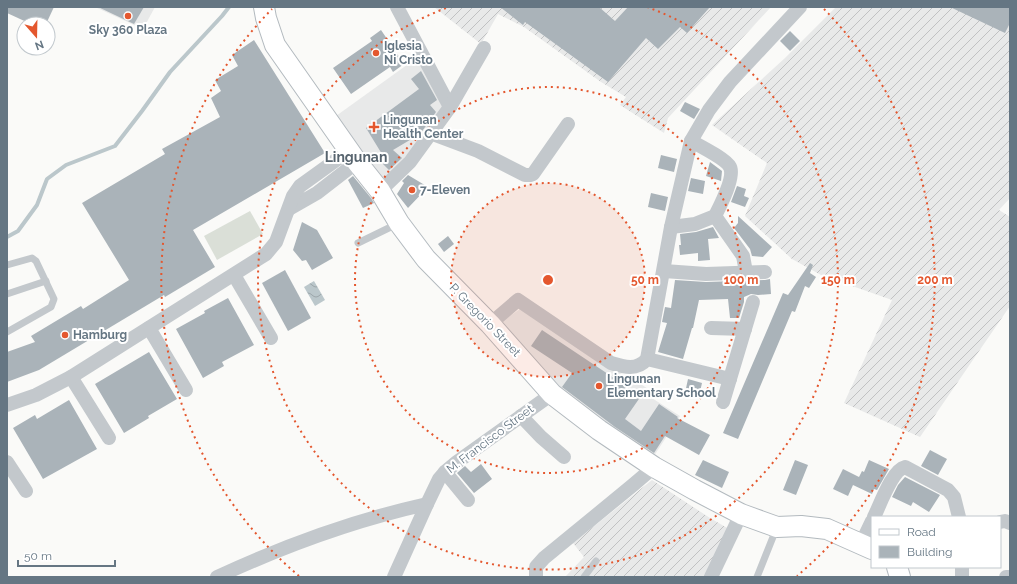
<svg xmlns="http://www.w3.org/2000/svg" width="1017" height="584" font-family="Raleway,sans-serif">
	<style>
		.built { fill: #e8e9e9 }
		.industrial { fill: url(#industrial-furrows) }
		.grass { fill: #dadfd7 }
		.water { fill: url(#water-waves) }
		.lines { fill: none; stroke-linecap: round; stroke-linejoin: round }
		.stream { stroke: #bbc7cb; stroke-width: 4 }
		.building { fill: #aab3b9 }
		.secondary-casing { stroke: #b3babf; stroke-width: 22 }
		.lane { stroke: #c3c8cc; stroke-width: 7 }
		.street { stroke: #c3c8cc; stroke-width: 14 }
		.secondary { stroke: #fff; stroke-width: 20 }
		.ring { fill: none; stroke: #e4572e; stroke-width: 2; stroke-dasharray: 2 4 }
		.poi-dot { fill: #e4572e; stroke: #fff; stroke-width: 1.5 }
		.labels { text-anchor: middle; stroke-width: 4; stroke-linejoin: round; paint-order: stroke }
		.poi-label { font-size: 12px; font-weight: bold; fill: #657683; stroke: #fff; text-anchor: start }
		.street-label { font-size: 12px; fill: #657683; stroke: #fff }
		.quarter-label { font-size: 14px; font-weight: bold; fill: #57646e; stroke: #fff }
		.centre { fill: #e4572e; stroke: #fff; stroke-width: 2 }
		.ring-label { font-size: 12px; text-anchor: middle; font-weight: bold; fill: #e4572e; stroke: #fff; stroke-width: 4; stroke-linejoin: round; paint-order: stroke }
	</style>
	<defs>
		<pattern id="industrial-furrows" width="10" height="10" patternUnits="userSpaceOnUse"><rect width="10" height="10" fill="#e8e9e9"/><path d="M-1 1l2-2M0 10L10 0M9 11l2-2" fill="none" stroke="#c0c1c2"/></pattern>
		<pattern id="water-waves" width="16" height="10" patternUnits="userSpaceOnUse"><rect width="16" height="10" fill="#bbc7cb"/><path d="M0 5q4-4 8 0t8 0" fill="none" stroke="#9ca6aa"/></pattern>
	</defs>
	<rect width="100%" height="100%" fill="#fafaf8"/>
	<g class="built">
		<polygon points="95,7 155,7 143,29"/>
		<polygon points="418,57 446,106 386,181 357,149 336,116"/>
		<polygon points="520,309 604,365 638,382 648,389 644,393 680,416 652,459 559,391 501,322"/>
	</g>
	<g class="industrial">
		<polygon points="434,7 771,7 668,118 664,133 620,105 626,97 601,82 524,27 498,14 481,44"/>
		<polygon points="836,7 1010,7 1010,198 999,210 1010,217 1010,306 920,437 844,403 892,300 821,275 792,259 745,216 767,163 712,125 785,58"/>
		<polygon points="652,480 710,518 729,529 708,577 565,577 584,557 573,543"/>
	</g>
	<polygon class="grass" points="250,211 263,234 217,260 204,236"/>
	<polygon class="water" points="314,281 325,300 315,306 304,287"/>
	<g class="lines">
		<polyline class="stream" points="7,237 18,231 37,205 47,179 66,165 115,146 142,111 170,72 222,16 229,7"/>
	</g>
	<g class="building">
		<polygon points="7,7 54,7 46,24 31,24 7,13"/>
		<polygon points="98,7 144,7 134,24"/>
		<polygon points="500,7 599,7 615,21 628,7 710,7 687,33 680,27 658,49 646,38 608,82 525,22 523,25"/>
		<polygon points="950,7 1010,7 1010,23 1005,33"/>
		<polygon points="381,30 404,64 393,72 390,67 351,94 333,68 372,41 370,38"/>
		<polygon points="790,31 800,41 790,51 780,41"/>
		<polygon points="254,40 325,153 193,230 215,267 165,297 164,295 39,370 7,382 7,352 35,342 31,336 81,306 83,309 129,280 82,203 165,154 162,149 220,117 211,98 221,91 215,80 238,66 232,55"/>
		<polygon points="421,71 437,100 430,105 436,112 420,134 393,150 402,158 389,170 382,163 385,159 366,128 419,89 411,79"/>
		<polygon points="685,102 700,109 694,119 680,111"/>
		<polygon points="661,155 677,159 674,172 658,168"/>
		<polygon points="710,162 722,171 721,181 706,176"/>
		<polygon points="408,175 428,187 408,208 397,194 404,183 402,181"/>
		<polygon points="353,176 371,198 374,203 363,208 348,180"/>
		<polygon points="691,178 705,181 703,194 688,191"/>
		<polygon points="737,186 746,189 744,196 749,198 745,207 731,202"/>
		<polygon points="651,193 668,197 665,211 648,207"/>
		<polygon points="738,216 772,247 763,257 752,256 750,249 734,228 738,223"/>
		<polygon points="302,222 317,230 333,258 312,270 306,260 302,261 293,250"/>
		<polygon points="713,227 719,238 708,239 710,260 698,261 698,253 680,255 679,245 681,245 680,234 696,232"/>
		<polygon points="448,236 454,244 444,252 438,244"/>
		<polygon points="810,263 813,265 810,273 816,277 809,288 805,286 795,312 792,311 738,439 723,433 783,293 788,295"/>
		<polygon points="285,270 311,318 288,331 262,283"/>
		<polygon points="770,279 771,294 758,295 751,294 744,297 744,302 739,318 730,318 728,299 699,300 693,328 692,328 683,359 658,352 667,323 662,322 665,307 671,308 675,280 706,282 765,280"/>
		<polygon points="228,298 254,345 222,362 224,366 203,378 176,329 205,313 204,311"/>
		<polygon points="542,330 641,396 625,419 641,431 659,404 678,417 677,418 710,435 699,455 665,436 654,453 615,427 562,387 572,373 531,346"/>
		<polygon points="149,352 177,399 148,416 149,418 124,433 95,384"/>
		<polygon points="688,379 702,383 699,396 685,393"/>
		<polygon points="69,400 97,449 43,479 13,428 35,415 37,419"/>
		<polygon points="930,450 947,459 938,475 921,466"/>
		<polygon points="703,460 729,472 722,488 695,475"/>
		<polygon points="795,460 808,465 796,495 783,490"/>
		<polygon points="869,460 889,469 877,490 874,489 872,494 853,485 848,496 833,489 843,469 859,477 862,471 864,472"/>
		<polygon points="481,464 492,479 474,493 457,473 465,466 471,472"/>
		<polygon points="905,477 940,495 929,512 913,502 911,506 892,497 898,485"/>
	</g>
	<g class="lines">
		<g class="secondary-casing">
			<g id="secondary">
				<polyline points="264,7 266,18 275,45 357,162 380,191 399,223 426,259 490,324 552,394 599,430 654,467 695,490 741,514 777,527 801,526 827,529 872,549"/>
				<polyline points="897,567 900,577"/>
			</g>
		</g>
		<g class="lane">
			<polyline points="358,243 399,223"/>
			<polyline points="7,265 32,258 36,261 54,299 51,307 7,332"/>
			<polyline points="7,294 46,281"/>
			<polyline points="584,577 596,561"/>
			<polyline points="757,577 777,527"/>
		</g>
		<g class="street">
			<polyline points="397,7 450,107"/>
			<polyline points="430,133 478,151 525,175 530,175 533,174 568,124"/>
			<polyline points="380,191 410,162 450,107 484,48"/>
			<polyline points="289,209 317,193 357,162"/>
			<polyline points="715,216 743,256 746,272"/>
			<path d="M671,227L695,224L715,216C720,206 735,177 730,167C726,159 700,146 691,141"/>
			<polyline points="664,271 706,274 765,272"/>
			<polyline points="234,275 271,338"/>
			<path d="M490,324L518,300L611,363C624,367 637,371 647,359L671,227L691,141L709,110L730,82L800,7"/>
			<polyline points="149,328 186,390"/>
			<polyline points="711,328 745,329"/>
			<polyline points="647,359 730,379"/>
			<polyline points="71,377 109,438"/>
			<polyline points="723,402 753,302"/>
			<polyline points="7,405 36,395 71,377 266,254 276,242 293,196 300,186 350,150"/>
			<polyline points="521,416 541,437 564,457"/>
			<polyline points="7,462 26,491"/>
			<polyline points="445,472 468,500"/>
			<path d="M874,517C880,505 892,470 905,467L948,490L954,497L959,517"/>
			<polyline points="1000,522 1005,521 1010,523"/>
			<polyline points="861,544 872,521"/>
			<polyline points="962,567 962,577"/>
			<path d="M217,577C284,546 355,520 427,504"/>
			<polyline points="394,577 427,504 439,479 445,472 457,462 552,394"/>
			<polyline points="536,577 536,567 544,558 633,485 654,467"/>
			<polyline points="711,577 741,514"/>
			<polyline points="1006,577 1010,577"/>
		</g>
		<use href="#secondary" class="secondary"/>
	</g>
	<circle cx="548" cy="280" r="97" fill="#e4572e" fill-opacity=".12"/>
	<g class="ring">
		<circle cx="548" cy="280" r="97"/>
		<circle cx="548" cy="280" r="193"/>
		<path d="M647 7A290 290 0 1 1 449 7"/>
		<path d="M299 576A387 387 0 0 1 272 9M824 9A387 387 0 0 1 797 576"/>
	</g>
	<g class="poi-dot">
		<circle cx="128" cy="16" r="4"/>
		<circle cx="376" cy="53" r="4"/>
		<path d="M372 121h4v4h4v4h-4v4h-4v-4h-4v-4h4z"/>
		<circle cx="412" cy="190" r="4"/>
		<circle cx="65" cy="335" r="4"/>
		<circle cx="599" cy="386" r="4"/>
	</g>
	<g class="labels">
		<g class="poi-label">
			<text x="128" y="34" text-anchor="middle">Sky 360 Plaza</text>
			<text x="384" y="50">Iglesia<tspan x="384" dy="14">Ni Cristo</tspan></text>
			<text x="383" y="124">Lingunan<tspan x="383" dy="14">Health Center</tspan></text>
			<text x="420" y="194">7-Eleven</text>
			<text x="73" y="339">Hamburg</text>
			<text x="607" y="383">Lingunan<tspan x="607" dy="14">Elementary School</tspan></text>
		</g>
		<g class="street-label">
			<text transform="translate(485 320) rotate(46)" y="4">P. Gregorio Street</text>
			<text transform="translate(490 439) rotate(-37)" y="4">M. Francisco Street</text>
		</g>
		<g class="quarter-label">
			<text x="356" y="162">Lingunan</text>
		</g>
	</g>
	<circle cx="548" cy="280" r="6" class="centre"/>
	<g class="ring-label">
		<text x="645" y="284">50 m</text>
		<text x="741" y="284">100 m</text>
		<text x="838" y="284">150 m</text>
		<text x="935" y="284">200 m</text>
	</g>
	<rect width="1017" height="584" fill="none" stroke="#657683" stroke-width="16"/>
	<rect x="871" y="516" width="130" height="52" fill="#ffffff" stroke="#c1c8cd"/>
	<rect x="879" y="529" width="20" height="6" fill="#ffffff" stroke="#c1c8cd"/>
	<text x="907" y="536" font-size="12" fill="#657683">Road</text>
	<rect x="879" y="546" width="20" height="12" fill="#aab3b9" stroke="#c1c8cd"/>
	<text x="907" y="556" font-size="12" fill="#657683">Building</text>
	<g transform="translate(36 36) rotate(160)"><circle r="19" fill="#ffffff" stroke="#c1c8cd"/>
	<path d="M0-3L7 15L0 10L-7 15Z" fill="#e4572e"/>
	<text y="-6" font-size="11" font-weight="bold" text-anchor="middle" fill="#657683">N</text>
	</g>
	<path d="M18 560v6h97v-6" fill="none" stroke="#657683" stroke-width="2"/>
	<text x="24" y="560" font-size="12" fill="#657683" stroke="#ffffff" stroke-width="3" paint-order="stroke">50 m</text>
</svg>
